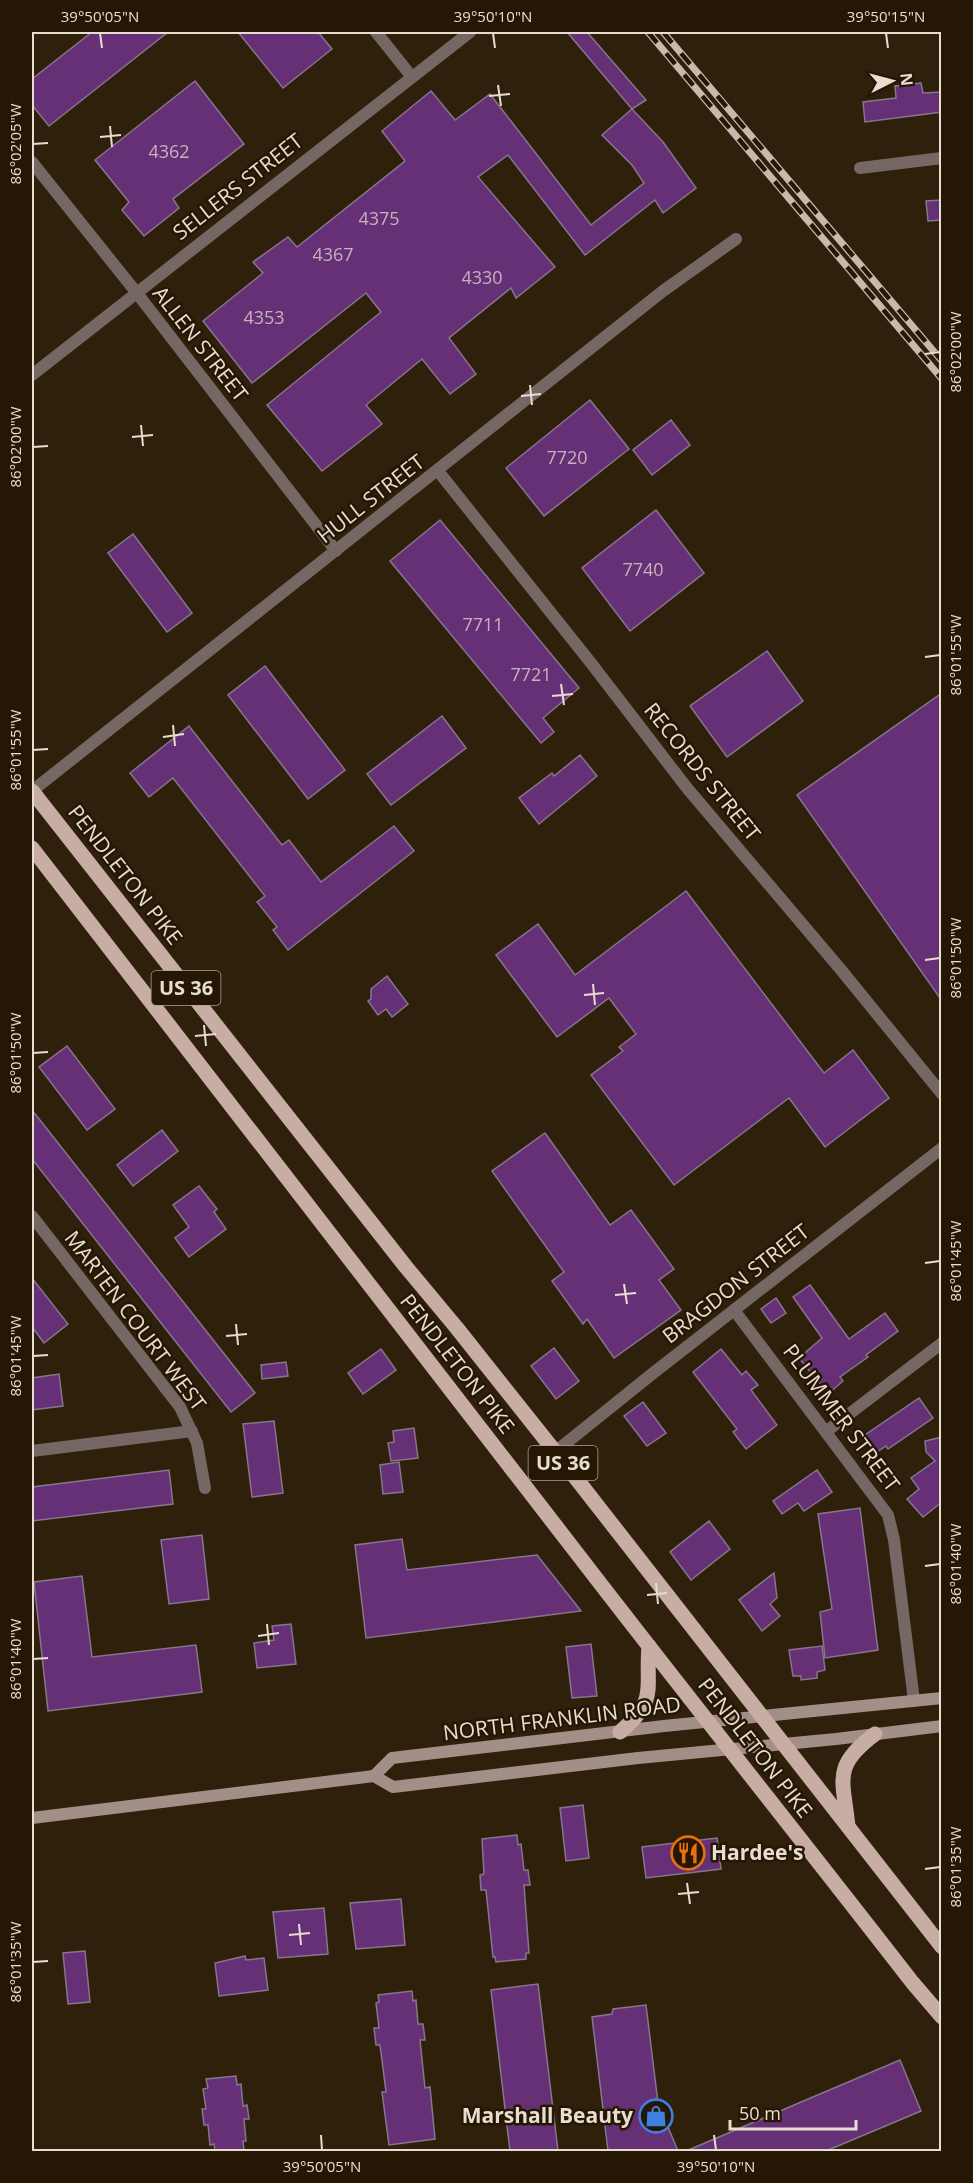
<svg xmlns="http://www.w3.org/2000/svg" width="973" height="2183" font-family="'Open Sans',sans-serif">
	<style>
		.building { fill: #663076; stroke: #86758c; stroke-width: 1.5 }
		.lines { fill: none; stroke-linecap: round; stroke-linejoin: round }
		.street { stroke: #756864; stroke-width: 12 }
		.secondary { stroke: #a48f88; stroke-width: 12 }
		.primary { stroke: #c8ada4; stroke-width: 15 }
		.rail-casing { stroke: #c5baad; stroke-width: 7 }
		.rail { stroke: #251703; stroke-width: 4.5; stroke-dasharray: 14; stroke-linecap: butt }
		.ticks { fill: none; stroke: #e7ddd1; stroke-width: 2 }
		.labels { text-anchor: middle; stroke-width: 5; stroke-linejoin: round; paint-order: stroke }
		.number-label { font-size: 18px; fill: #c7b2ba }
		.shield { fill: #251703; stroke: #ada293; stroke-width: 1.5 }
		.shield-label { font-size: 20px; font-weight: bold; fill: #e7ddd1 }
		.street-label { font-size: 21px; fill: #e7ddd1; stroke: #251703 }
		.poi-label { font-size: 21px; font-weight: bold; fill: #e7ddd1; stroke: #251703; text-anchor: start }
		.neatline { fill: none; stroke: #e7ddd1; stroke-width: 2 }
		.ticks-label { font-size: 15px; text-anchor: middle; fill: #e7ddd1 }
	</style>
	<rect width="100%" height="100%" fill="#2f200c"/>
	<g class="building">
		<polygon points="92,32 168,32 49,126 32,105 32,79"/>
		<polygon points="238,32 318,32 332,49 283,88"/>
		<polygon points="567,32 587,32 646,100 632,109"/>
		<polygon points="195,81 244,144 173,199 179,208 144,236 122,210 129,202 95,160"/>
		<polygon points="921,83 923,93 942,92 942,112 865,122 863,102 896,98 895,86"/>
		<polygon points="431,91 455,120 490,94 591,225 644,183 632,165 602,135 632,109 663,142 696,188 663,213 655,200 585,255 508,155 478,177 555,267 516,298 511,288 449,338 476,374 450,394 422,359 366,405 382,424 322,471 267,405 381,312 366,293 252,383 203,321 263,273 253,262 288,237 297,247 405,161 382,131"/>
		<polygon points="942,200 942,220 928,221 926,201"/>
		<polygon points="590,400 629,449 544,516 506,468"/>
		<polygon points="671,420 690,445 652,475 633,450"/>
		<polygon points="656,510 704,573 630,631 582,568"/>
		<polygon points="440,520 579,688 543,718 554,732 541,743 390,561"/>
		<polygon points="133,534 192,613 167,632 108,553"/>
		<polygon points="767,651 803,701 727,757 690,706"/>
		<polygon points="265,666 345,770 308,799 228,695"/>
		<polygon points="942,693 942,1001 797,795"/>
		<polygon points="442,716 466,748 391,805 367,774"/>
		<polygon points="189,726 282,845 289,840 321,882 394,826 414,851 288,950 273,930 277,927 257,902 265,896 173,778 149,797 130,773"/>
		<polygon points="580,755 597,776 539,824 519,798 552,773 554,776"/>
		<polygon points="686,891 824,1073 853,1050 889,1098 825,1147 789,1098 674,1185 591,1075 623,1051 619,1047 636,1034 609,998 557,1037 496,955 538,924 575,975"/>
		<polygon points="387,976 408,1004 392,1017 386,1009 378,1015 368,1001 371,999 371,989"/>
		<polygon points="67,1046 115,1109 87,1130 39,1067"/>
		<polygon points="32,1110 255,1393 231,1412 32,1159"/>
		<polygon points="162,1130 178,1151 133,1186 117,1165"/>
		<polygon points="545,1133 610,1225 631,1210 674,1269 659,1280 681,1310 614,1358 587,1319 583,1324 552,1281 564,1272 492,1171"/>
		<polygon points="199,1186 217,1209 214,1212 226,1229 189,1257 175,1238 189,1227 173,1205"/>
		<polygon points="32,1278 68,1324 44,1343 32,1327"/>
		<polygon points="810,1285 849,1339 885,1313 898,1331 866,1355 868,1357 840,1377 843,1381 828,1394 799,1358 822,1338 793,1297"/>
		<polygon points="776,1298 786,1313 771,1323 761,1309"/>
		<polygon points="554,1348 579,1381 556,1399 531,1366"/>
		<polygon points="381,1349 396,1370 363,1394 348,1373"/>
		<polygon points="721,1349 742,1375 746,1371 758,1385 751,1390 777,1425 746,1449 733,1432 737,1429 693,1372"/>
		<polygon points="286,1362 288,1376 262,1379 261,1365"/>
		<polygon points="59,1374 63,1406 32,1410 32,1378"/>
		<polygon points="919,1398 933,1418 888,1449 886,1446 877,1452 865,1435"/>
		<polygon points="643,1402 666,1433 647,1446 624,1416"/>
		<polygon points="274,1421 283,1493 252,1497 243,1424"/>
		<polygon points="414,1428 418,1458 391,1461 388,1443 394,1442 393,1431"/>
		<polygon points="942,1437 942,1502 923,1517 907,1499 919,1489 911,1478 935,1461 926,1452 925,1441"/>
		<polygon points="399,1462 403,1492 383,1494 380,1465"/>
		<polygon points="169,1470 173,1504 32,1521 32,1487"/>
		<polygon points="817,1470 832,1492 804,1511 798,1503 782,1514 773,1501"/>
		<polygon points="860,1508 878,1650 825,1658 820,1612 832,1609 818,1514"/>
		<polygon points="709,1521 730,1549 691,1580 670,1552"/>
		<polygon points="202,1535 209,1599 169,1604 161,1540"/>
		<polygon points="402,1539 407,1570 537,1555 581,1611 366,1638 355,1545"/>
		<polygon points="774,1573 777,1598 770,1604 780,1616 762,1631 739,1600"/>
		<polygon points="82,1576 92,1657 196,1645 202,1692 48,1711 34,1582"/>
		<polygon points="291,1624 296,1664 257,1668 254,1643 274,1640 272,1626"/>
		<polygon points="591,1644 597,1696 572,1698 566,1647"/>
		<polygon points="822,1646 825,1670 817,1672 817,1678 801,1680 801,1676 793,1676 789,1650"/>
		<polygon points="583,1805 589,1858 566,1861 560,1808"/>
		<polygon points="517,1835 518,1845 521,1844 524,1870 528,1870 530,1885 524,1885 529,1953 526,1953 526,1959 496,1962 495,1957 493,1957 486,1890 481,1890 480,1875 484,1874 482,1839"/>
		<polygon points="717,1838 721,1869 646,1878 642,1847"/>
		<polygon points="401,1899 405,1945 356,1949 350,1903"/>
		<polygon points="324,1908 328,1954 278,1958 273,1912"/>
		<polygon points="85,1951 90,2002 68,2004 63,1953"/>
		<polygon points="245,1956 246,1960 264,1958 268,1990 219,1996 215,1963"/>
		<polygon points="538,1984 558,2151 510,2151 491,1990"/>
		<polygon points="412,1991 413,2001 416,2000 418,2024 423,2024 425,2040 420,2040 425,2088 430,2087 435,2139 389,2145 382,2092 386,2092 380,2045 376,2045 374,2028 379,2028 376,2003 379,2002 378,1995"/>
		<polygon points="646,2005 658,2103 678,2151 608,2151 592,2017 612,2014 613,2009"/>
		<polygon points="900,2060 921,2111 826,2151 686,2151"/>
		<polygon points="236,2076 237,2085 241,2084 243,2106 247,2105 249,2119 244,2119 246,2141 243,2141 244,2151 215,2151 214,2144 210,2145 208,2125 204,2125 202,2109 206,2109 203,2089 208,2088 206,2079"/>
	</g>
	<g class="lines">
		<g class="street">
			<polyline points="376,32 412,77"/>
			<polyline points="32,162 136,292 336,551"/>
			<polyline points="860,168 942,158"/>
			<polyline points="32,375 470,32"/>
			<polyline points="438,471 591,663 687,788 842,971 942,1094"/>
			<polyline points="32,791 663,291 736,239"/>
			<polyline points="32,1216 180,1407 197,1443 205,1488"/>
			<polyline points="734,1310 888,1515 894,1540 914,1701"/>
			<polyline points="827,1431 942,1343"/>
			<polyline points="32,1451 192,1431"/>
			<polyline points="555,1452 652,1374 942,1148"/>
		</g>
		<g class="secondary">
			<polyline points="374,1776 392,1758 664,1726 942,1698"/>
			<polyline points="32,1818 374,1776 393,1787 638,1758 836,1739 942,1726"/>
		</g>
		<g class="primary">
			<polyline points="32,791 406,1267 456,1327 568,1468 942,1947"/>
			<path d="M32,848C215,1083 396,1320 579,1556C689,1699 802,1840 912,1982L942,2017"/>
			<path d="M620,1732C659,1699 645,1690 649,1646"/>
			<path d="M848,1826C843,1779 832,1766 875,1734"/>
		</g>
		<g class="rail-casing">
			<g id="rail">
				<polyline points="648,32 942,379"/>
				<polyline points="663,32 942,361"/>
			</g>
		</g>
		<use href="#rail" class="rail"/>
	</g>
	<path class="ticks" d="M100,33L102,48M493,33L495,48M886,33L888,48M498,85L501,106M489,96L510,94M110,126L112,147M100,137L121,135M33,144L48,143M925,354L940,352M530,385L532,405M521,396L541,394M141,425L143,446M132,437L153,435M33,447L48,446M925,657L940,655M561,684L564,705M552,696L573,694M173,725L175,746M163,737L184,734M33,750L48,749M925,960L940,958M593,984L595,1005M584,995L604,993M204,1025L206,1046M195,1036L216,1034M33,1053L48,1052M925,1263L940,1261M624,1284L627,1304M615,1295L636,1293M236,1324L238,1345M226,1336L247,1334M33,1356L48,1355M925,1566L940,1564M656,1583L658,1604M647,1595L667,1593M267,1624L269,1645M258,1636L279,1633M33,1659L48,1658M925,1869L940,1867M687,1883L690,1904M678,1894L699,1892M299,1924L301,1945M289,1935L310,1933M33,1962L48,1961M321,2135L322,2150M714,2135L716,2150"/>
	<defs>
		<g id="restaurant-ring" transform="scale(1.725)"><circle r="9.5" fill="#251703" stroke="#e8710a" stroke-width="1.5"/><path d="M-5-6h1v4h1v-4h1v4h1v-4h1v5L-1.5 .5V6h-2V.5L-5-1ZM5-6V6H3V1.5H1.5Q1.5-4 5-6Z" fill="#e8710a"/></g>
		<g id="shop-ring" transform="scale(1.725)"><circle r="9.5" fill="#251703" stroke="#3f7fe0" stroke-width="1.5"/><path d="M-5-2.5h2.3a2.7 3.5 0 0 1 5.4 0H5L5.5 6h-11ZM-1.5-2.5h3a1.5 2.3 0 0 0-3 0Z" fill="#3f7fe0"/></g>
	</defs>
	<g fill-rule="evenodd">
		<use href="#restaurant-ring" x="688" y="1853"/>
		<use href="#shop-ring" x="656" y="2116"/>
	</g>
	<g class="labels">
		<g class="number-label">
			<text x="169" y="158">4362</text>
			<text x="379" y="225">4375</text>
			<text x="333" y="261">4367</text>
			<text x="482" y="284">4330</text>
			<text x="264" y="324">4353</text>
			<text x="567" y="464">7720</text>
			<text x="643" y="576">7740</text>
			<text x="483" y="631">7711</text>
			<text x="531" y="681">7721</text>
		</g>
		<g class="shield">
			<rect x="151.5" y="971" width="69" height="34" rx="4.5"/>
			<rect x="528.5" y="1446" width="69" height="34" rx="4.5"/>
		</g>
		<g class="shield-label">
			<text x="186" y="995">US 36</text>
			<text x="563" y="1470">US 36</text>
		</g>
		<g class="street-label">
			<text transform="translate(238 187) rotate(-38)" y="7">SELLERS STREET</text>
			<text transform="translate(200 344) rotate(52)" y="7">ALLEN STREET</text>
			<text transform="translate(371 499) rotate(-38)" y="7">HULL STREET</text>
			<text transform="translate(702 772) rotate(51)" y="7">RECORDS STREET</text>
			<text transform="translate(125 875) rotate(52)" y="7">PENDLETON PIKE</text>
			<text transform="translate(736 1284) rotate(-38)" y="7">BRAGDON STREET</text>
			<text transform="translate(135 1321) rotate(53)" y="7">MARTEN COURT WEST</text>
			<text transform="translate(457 1364) rotate(52)" y="7">PENDLETON PIKE</text>
			<text transform="translate(841 1418) rotate(53)" y="7">PLUMMER STREET</text>
			<text transform="translate(562 1719) rotate(-7)" y="7">NORTH FRANKLIN ROAD</text>
			<text transform="translate(755 1748) rotate(52)" y="7">PENDLETON PIKE</text>
		</g>
		<g class="poi-label">
			<text x="711" y="1860">Hardee's</text>
			<text x="633" y="2123" text-anchor="end">Marshall Beauty</text>
		</g>
	</g>
	<rect width="973" height="2183" fill="none" stroke="#251703" stroke-width="66"/>
	<g transform="translate(892 81) rotate(84)" stroke="#251703" stroke-width="4.5" paint-order="stroke">
	<path d="M0-4.5L10 22L0 15L-10 22Z" fill="#e7ddd1"/>
	<text y="-9" font-size="16" font-weight="bold" text-anchor="middle" fill="#e7ddd1">N</text>
	</g>
	<path d="M730 2120v9h126v-9" fill="none" stroke="#e7ddd1" stroke-width="3"/>
	<text x="739" y="2120" font-size="18" fill="#e7ddd1" stroke="#251703" stroke-width="4.5" paint-order="stroke">50 m</text>
	<rect x="33" y="33" width="907" height="2117" class="neatline"/>
	<g class="ticks-label">
		<text x="100" y="22">39°50'05"N</text>
		<text x="493" y="22">39°50'10"N</text>
		<text x="886" y="22">39°50'15"N</text>
		<text transform="translate(16 144) rotate(-90)" y="5">86°02'05"W</text>
		<text transform="translate(956 352) rotate(-90)" y="5">86°02'00"W</text>
		<text transform="translate(16 447) rotate(-90)" y="5">86°02'00"W</text>
		<text transform="translate(956 655) rotate(-90)" y="5">86°01'55"W</text>
		<text transform="translate(16 750) rotate(-90)" y="5">86°01'55"W</text>
		<text transform="translate(956 958) rotate(-90)" y="5">86°01'50"W</text>
		<text transform="translate(16 1053) rotate(-90)" y="5">86°01'50"W</text>
		<text transform="translate(956 1261) rotate(-90)" y="5">86°01'45"W</text>
		<text transform="translate(16 1356) rotate(-90)" y="5">86°01'45"W</text>
		<text transform="translate(956 1564) rotate(-90)" y="5">86°01'40"W</text>
		<text transform="translate(16 1659) rotate(-90)" y="5">86°01'40"W</text>
		<text transform="translate(956 1867) rotate(-90)" y="5">86°01'35"W</text>
		<text transform="translate(16 1962) rotate(-90)" y="5">86°01'35"W</text>
		<text x="322" y="2172">39°50'05"N</text>
		<text x="716" y="2172">39°50'10"N</text>
	</g>
</svg>
